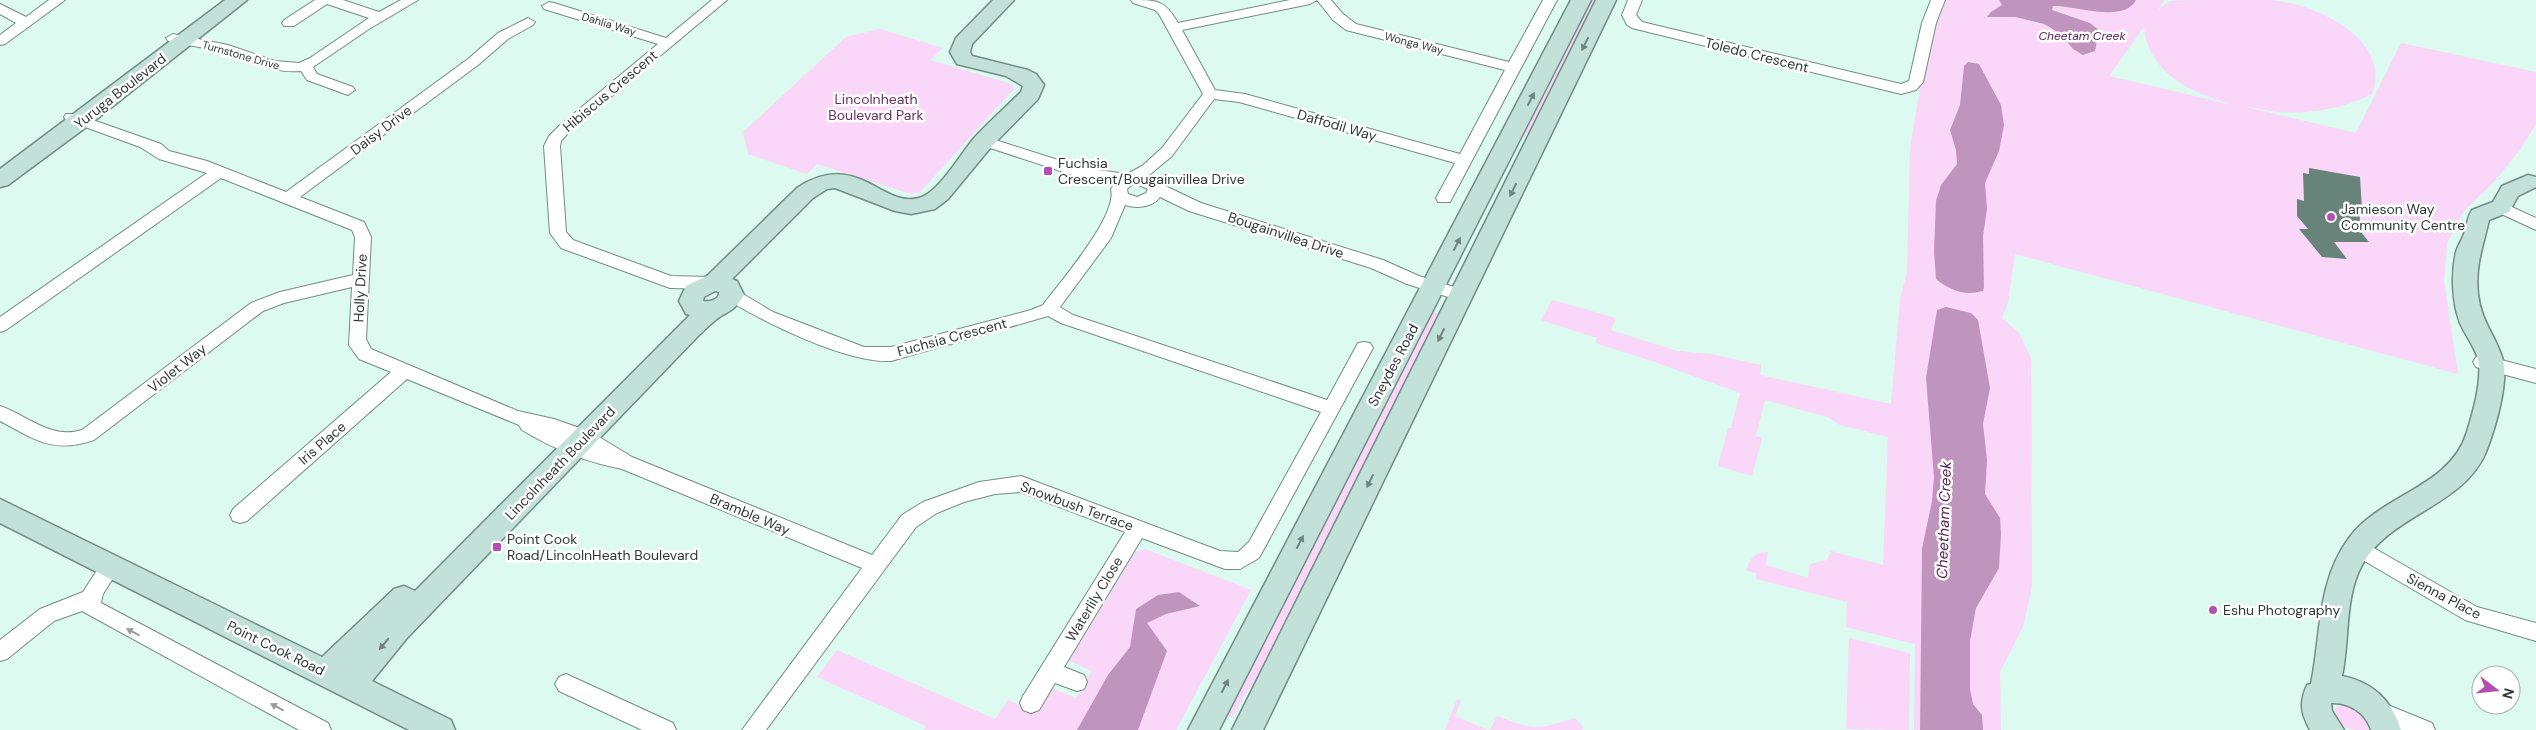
<svg xmlns="http://www.w3.org/2000/svg" width="2536" height="730" font-family="'DM Sans',sans-serif">
	<style>
		.green { fill: #fad6f8; fill-rule: evenodd }
		.water { fill: #c095bd }
		.building { fill: #68837a }
		.lines { fill: none; stroke-linecap: round; stroke-linejoin: round }
		.street-casing { stroke: #728d84; stroke-width: 2 }
		.secondary-casing { stroke: #728d84; stroke-width: 3 }
		.street { fill: #fff; fill-rule: evenodd }
		.secondary { fill: #c2e1d9; fill-rule: evenodd }
		.oneway { fill: #71857f }
		.oneway2 { fill: #969c9a }
		.poi-dot { fill: #b54eb2; stroke: #fff; stroke-width: 2 }
		.labels { text-anchor: middle; stroke-width: 5; stroke-linejoin: round; paint-order: stroke }
		.far-street-label { font-size: 11px; fill: #2e3935; stroke: #fff }
		.far-water-label { font-size: 12px; font-style: italic; fill: #531f52; stroke: #fff }
		.street-label { font-size: 14px; fill: #2e3935; stroke: #fff }
		.park-label { font-size: 14px; fill: #663165; stroke: #fff }
		.poi-label { font-size: 14px; fill: #2e3935; stroke: #fff; text-anchor: start }
		.water-label { font-size: 15px; font-style: italic; fill: #531f52; stroke: #fff }
	</style>
	<rect width="100%" height="100%" fill="#dcfaef"/>
	<g class="green">
		<polygon points="1588,0 1599,0 1539,118 1524,137 1520,135"/>
		<path d="M1944,0H2164L2158,10C2162,7 2166,3 2171,1C2180,0 2209,0 2220,0C2236,0 2253,0 2270,0C2313,3 2394,39 2372,94C2343,109 2310,114 2277,112C2267,111 2256,108 2246,107L2356,133L2401,43L2536,72V124L2520,150L2493,183L2463,212L2447,243L2444,280L2458,374L2015,254L2008,302L2002,318L2019,333L2031,358L2032,587L2023,627L2000,672L2001,730H1914L1915,644L1846,627L1847,602L1756,579V573L1746,571C1749,559 1756,551 1768,552L1766,565L1808,578L1810,564L1827,560L1831,551L1883,565L1888,437L1840,425L1828,417L1765,400L1756,436L1762,438L1752,476L1718,466L1728,428H1731L1740,393L1652,361L1595,343L1597,338L1541,320L1552,300L1616,318L1611,330L1677,351L1711,354L1761,365L1760,375L1891,404L1900,299L1907,272L1910,150L1920,87L1935,23ZM2144,27C2147,61 2172,82 2204,95C2212,99 2222,100 2229,104L2109,76Z"/>
		<polygon points="880,29 943,48 930,60 1012,84 1014,89 920,192 911,194 817,164 807,174 748,154 743,132 846,37"/>
		<polygon points="1431,311 1443,315 1267,666 1246,693 1232,718 1226,715"/>
		<polygon points="1145,549 1251,590 1176,730 924,730 926,726 817,677 837,650 995,719 1008,700 1038,713 1052,688 1076,698 1092,671 1069,661 1135,552"/>
		<polygon points="1849,638 1910,653 1909,730 1846,729"/>
		<polygon points="1457,699 1461,701 1455,716 1488,730 1445,730"/>
		<path d="M2345,705C2356,708 2371,717 2368,730C2347,730 2344,730 2333,713L2337,706Z"/>
		<path d="M1497,716C1533,730 1538,730 1575,718L1583,727L1582,730H1490Z"/>
	</g>
	<g class="water">
		<path d="M1999,0H2136C2124,24 2074,5 2053,6L2052,10L2090,23L2099,30L2095,51L2083,55L2073,49L2061,34L2044,24L2015,17H1987L1991,12L2002,5Z"/>
		<path d="M1968,62L1979,64L2001,105L2004,125L1999,151L1985,183L1987,209L1983,236L1984,287L1983,291C1965,296 1951,291 1936,279L1934,251L1936,201L1941,185L1957,164L1956,150L1950,130L1960,105L1964,66Z"/>
		<polygon points="1946,307 1971,313 1978,320 1990,388 1983,424 1987,460 1985,494 2000,518 2001,534 1999,568 1976,608 1970,641 1970,689 1973,704 1982,715 1983,730 1920,730 1922,549 1932,501 1934,477 1926,378 1937,310"/>
		<polygon points="1179,592 1200,606 1166,614 1147,623 1167,651 1138,730 1077,730 1108,675 1130,647 1136,609 1158,595"/>
	</g>
	<polygon class="building" points="2309,168 2360,177 2362,210 2359,209 2361,232 2369,242 2334,242 2347,259 2322,257 2299,229 2308,229 2297,216 2297,199 2304,201 2303,173 2309,174"/>
	<g class="lines">
		<g class="street-casing">
			<g id="street">
				<polygon points="49,0 65,0 5,44 0,45 0,35 16,23 0,14 0,4 26,17"/>
				<path d="M315,0H343L379,12L401,0H418L369,29L313,67L317,74L353,87L355,90L348,95L307,80L301,71C271,74 247,58 218,51C202,47 185,45 168,41L166,38L173,34L228,45L275,61L299,63L310,58L369,18L327,4L294,26H284L282,23L284,20Z"/>
				<polygon points="712,0 727,0 570,131 561,141 560,146 566,232 573,240 671,276 711,277 717,279 719,283 717,287 711,289 670,288 561,248 550,233 544,146 549,136 560,125 658,44 544,9 542,6 549,2 554,3 666,38"/>
				<path d="M1131,0C1157,0 1165,0 1178,23L1290,0H1317L1310,4L1182,30L1215,90L1245,94L1460,154L1505,70L1346,30L1333,20L1317,0H1331L1343,14L1356,24L1509,62L1543,0H1557L1450,202H1438L1436,198L1455,163L1239,102L1214,99L1172,156L1148,176L1156,178L1161,184L1201,203L1383,260L1419,276L1467,291L1469,295L1467,299L1461,301L1407,284L1371,268L1189,211L1160,197C1153,207 1137,209 1125,205L1111,238L1060,307L1073,315L1327,400L1358,343L1364,342L1370,343L1373,348L1259,558L1240,569H1225L1142,538L1064,667L1084,675L1087,682L1084,689L1077,691L1055,683L1039,710L1031,713L1023,710L1020,703L1023,696L1125,532L1020,492L995,494L964,502L937,513L916,527L766,730H742L862,568L622,469C586,462 553,449 522,430L519,425L407,379L247,521L240,523L233,521L230,515L233,509L391,372L359,359L349,345L352,287L284,303L263,311L94,440C53,454 36,440 0,421V406C27,415 51,440 82,430L251,303L280,292L353,275L355,237L352,230L221,178L6,330L0,332V317L207,173L159,159L140,147L66,120L64,117L66,114H76L161,144L169,151L207,161L286,192L468,59L498,33L528,18L535,22L533,25L508,39L478,65L300,197L364,222L371,237L366,339L371,349L518,411L554,419L591,432L632,457L872,555L902,515L923,502L979,482L1021,476L1220,551L1238,552L1249,542L1321,412L1061,323L1048,316L891,361C846,363 766,323 726,299L724,295L726,291H738L773,312L864,347H891L1031,310L1043,305C1060,282 1118,216 1111,189L1116,182L1082,178L978,144L975,141L983,136L1083,168L1127,174L1142,166L1162,148L1203,94L1159,14L1155,10L1133,3ZM1134,183L1148,189L1146,193L1137,197L1128,194L1127,189Z"/>
				<polygon points="1628,0 1642,0 1636,15 1642,22 1901,84 1909,81 1922,23 1931,0 1945,0 1936,23 1923,82 1916,90 1901,94 1632,28 1627,25 1622,15"/>
				<polygon points="2501,202 2536,218 2536,230 2495,211 2493,207 2495,203"/>
				<polygon points="2482,355 2536,369 2536,383 2476,367 2473,362 2476,357"/>
				<polygon points="2358,539 2477,607 2536,623 2536,641 2465,620 2351,553 2348,547 2351,541"/>
				<polygon points="110,559 117,561 120,567 103,594 101,603 328,723 331,730 299,730 82,611 54,621 7,659 0,661 0,640 40,609 83,592 103,561"/>
				<polygon points="566,674 673,723 676,730 642,730 559,691 555,684 559,677"/>
				<polygon points="2378,701 2432,723 2435,730 2399,730 2370,718 2367,711 2370,704"/>
			</g>
		</g>
		<g class="secondary-casing">
			<g id="secondary">
				<polygon points="225,0 247,0 89,125 8,185 0,187 0,169"/>
				<path d="M993,0H1014L972,44L970,52L972,56L1028,70L1036,74L1044,85L1038,99L991,147L948,199L935,209L911,214L895,211L835,188L827,189L813,198L732,279L737,281L744,295C737,307 732,310 721,316C713,321 705,330 699,335L407,638L372,681L451,720L455,730H409L0,523V499L322,657L394,589L404,586L415,591L690,315L686,314L679,301L686,286L707,276L797,188C858,147 884,212 922,197C941,189 961,153 975,137C990,121 1006,107 1021,92L1023,86L1006,76L957,64L950,52L956,38ZM715,291L719,292C720,300 709,302 703,301L704,297Z"/>
				<polygon points="1571,0 1591,0 1219,730 1188,730"/>
				<polygon points="1596,0 1616,0 1263,730 1232,730"/>
				<path d="M2528,175L2536,177V187L2518,196L2509,212L2489,220C2483,247 2475,265 2478,294C2481,321 2494,333 2502,357C2510,380 2495,429 2486,452C2463,507 2390,514 2362,565C2344,598 2350,640 2342,676C2373,682 2392,701 2401,730H2371C2366,713 2349,702 2331,703L2332,711L2344,730H2310C2301,713 2299,703 2307,685L2311,684C2321,635 2317,581 2349,538C2381,494 2450,488 2467,432C2473,412 2481,385 2479,364C2477,349 2466,337 2460,323C2452,302 2451,273 2456,252C2458,245 2462,240 2464,234C2467,225 2467,218 2472,210L2493,202L2502,186Z"/>
			</g>
		</g>
		<use href="#street" class="street"/>
		<use href="#secondary" class="secondary"/>
	</g>
	<defs><path id="oneway-solid" d="M-6-.8H1V-3.2L6.5 0L1 3.2V.8H-6Z" transform="scale(1.25)"/></defs>
	<g class="oneway">
		<use href="#oneway-solid" transform="translate(1585 44) rotate(116)"/>
		<use href="#oneway-solid" transform="translate(1531 99) rotate(-63)"/>
		<use href="#oneway-solid" transform="translate(1513 190) rotate(116)"/>
		<use href="#oneway-solid" transform="translate(1457 244) rotate(-63)"/>
		<use href="#oneway-solid" transform="translate(1441 335) rotate(116)"/>
		<use href="#oneway-solid" transform="translate(1370 481) rotate(116)"/>
		<use href="#oneway-solid" transform="translate(1300 542) rotate(-63)"/>
		<use href="#oneway-solid" transform="translate(384 644) rotate(130)"/>
		<use href="#oneway-solid" transform="translate(1225 686) rotate(-63)"/>
	</g>
	<g class="oneway2">
		<use href="#oneway-solid" transform="translate(133 632) rotate(-152)"/>
		<use href="#oneway-solid" transform="translate(277 707) rotate(-152)"/>
	</g>
	<g class="poi-dot">
		<rect x="1043" y="166" width="10" height="10" rx="2.5"/>
		<circle cx="2331" cy="217" r="5"/>
		<rect x="492" y="542" width="10" height="10" rx="2.5"/>
		<circle cx="2213" cy="610" r="5"/>
	</g>
	<g class="labels">
		<g class="far-street-label">
			<text transform="translate(609 24) rotate(17)" y="4">Dahlia Way</text>
			<text transform="translate(1414 43) rotate(14)" y="4">Wonga Way</text>
			<text transform="translate(241 55) rotate(16)" y="4">Turnstone Drive</text>
		</g>
		<g class="far-water-label">
			<text x="2082" y="40">Cheetam Creek</text>
		</g>
		<g class="street-label">
			<text transform="translate(1757 55) rotate(14)" y="5">Toledo Crescent</text>
			<text transform="translate(120 91) rotate(-38)" y="5">Yuruga Boulevard</text>
			<text transform="translate(610 91) rotate(-40)" y="5">Hibiscus Crescent</text>
			<text transform="translate(1337 125) rotate(16)" y="5">Daffodil Way</text>
			<text transform="translate(381 130) rotate(-37)" y="5">Daisy Drive</text>
			<text transform="translate(1286 235) rotate(18)" y="5">Bougainvillea Drive</text>
			<text transform="translate(360 288) rotate(-87)" y="5">Holly Drive</text>
			<text transform="translate(952 337) rotate(-15)" y="5">Fuchsia Crescent</text>
			<text transform="translate(1393 365) rotate(-62)" y="5">Sneydes Road</text>
			<text transform="translate(177 368) rotate(-38)" y="5">Violet Way</text>
			<text transform="translate(322 443) rotate(-41)" y="5">Iris Place</text>
			<text transform="translate(560 463) rotate(-46)" y="5">Lincolnheath Boulevard</text>
			<text transform="translate(1077 506) rotate(20)" y="5">Snowbush Terrace</text>
			<text transform="translate(750 514) rotate(23)" y="5">Bramble Way</text>
			<text transform="translate(2444 596) rotate(28)" y="5">Sienna Place</text>
			<text transform="translate(1094 599) rotate(-59)" y="5">Waterlily Close</text>
			<text transform="translate(276 648) rotate(26)" y="5">Point Cook Road</text>
		</g>
		<g class="park-label">
			<text x="876" y="104">Lincolnheath<tspan x="876" dy="16">Boulevard Park</tspan></text>
		</g>
		<g class="poi-label">
			<text x="1058" y="168">Fuchsia<tspan x="1058" dy="16">Crescent/Bougainvillea Drive</tspan></text>
			<text x="2341" y="214">Jamieson Way<tspan x="2341" dy="16">Community Centre</tspan></text>
			<text x="507" y="544">Point Cook<tspan x="507" dy="16">Road/LincolnHeath Boulevard</tspan></text>
			<text x="2223" y="615">Eshu Photography</text>
		</g>
		<g class="water-label">
			<text transform="translate(1944 520) rotate(-88)" y="5">Cheetham Creek</text>
		</g>
	</g>
	<g transform="translate(2496 690) rotate(106)"><circle r="24" fill="#ffffff" stroke="#abb0ae"/>
	<path d="M0-4L9 19L0 12L-9 19Z" fill="#b54eb2"/>
	<text y="-8" font-size="14" font-weight="bold" text-anchor="middle" fill="#2e3935">N</text>
	</g>
</svg>
